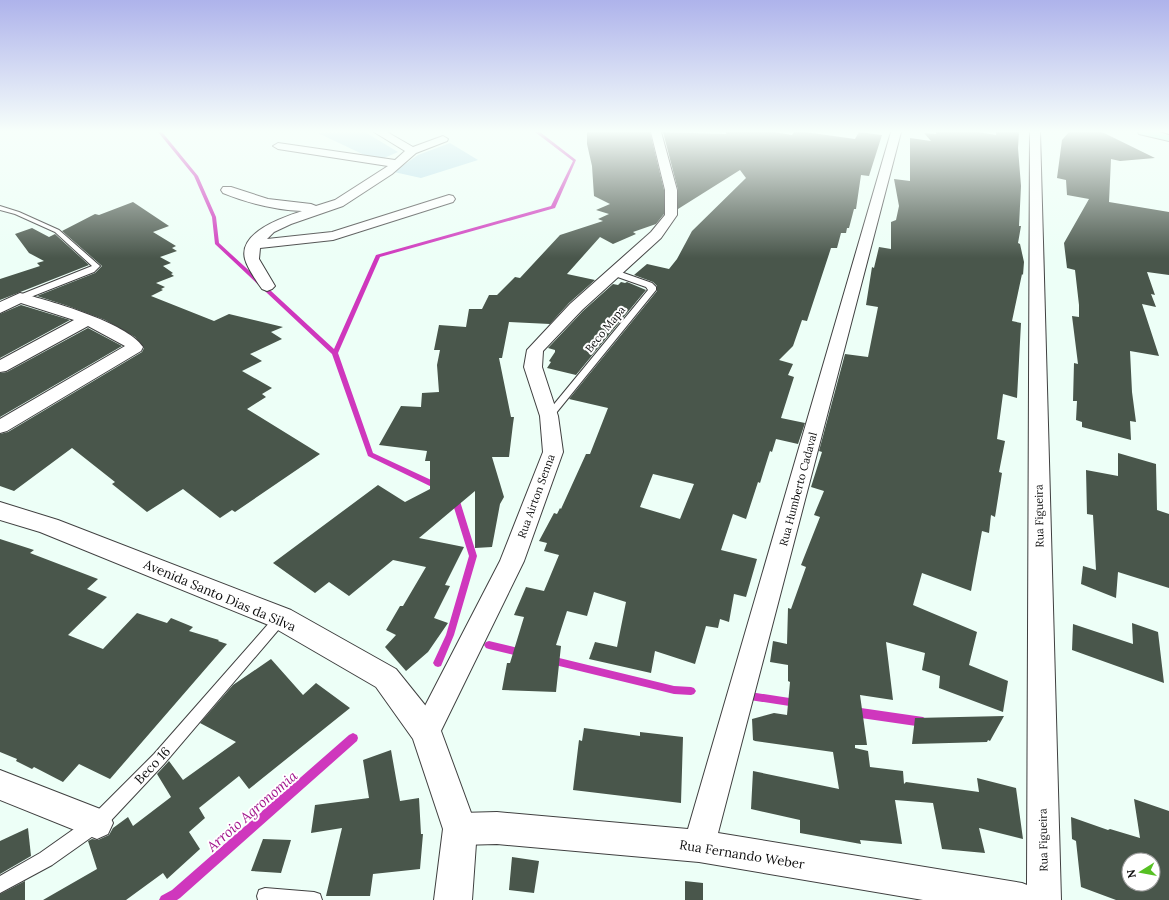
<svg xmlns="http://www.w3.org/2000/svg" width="1169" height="900" font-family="Lora,serif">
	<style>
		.green { fill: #b7dfea }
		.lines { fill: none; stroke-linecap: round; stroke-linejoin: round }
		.stream { fill: #cf37bd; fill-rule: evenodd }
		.building { fill: #49564b; fill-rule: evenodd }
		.service-casing { stroke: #404040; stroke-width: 2 }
		.minor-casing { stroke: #404040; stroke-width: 2 }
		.tertiary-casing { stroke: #404040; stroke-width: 2 }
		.secondary-casing { stroke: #2f2f2f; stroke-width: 2 }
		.service { fill: #fff; fill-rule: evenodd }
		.minor { fill: #fff; fill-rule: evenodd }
		.tertiary { fill: #fff; fill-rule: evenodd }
		.secondary { fill: #a8ffdd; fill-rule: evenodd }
		.labels { text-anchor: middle; stroke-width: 4; stroke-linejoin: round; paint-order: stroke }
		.street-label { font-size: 11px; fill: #0d0d0d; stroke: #fff }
		.near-street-label { font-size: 13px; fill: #0d0d0d; stroke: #fff }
		.near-water-label { font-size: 14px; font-style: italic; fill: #a1148b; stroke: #fff }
	</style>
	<rect width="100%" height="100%" fill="#edfff7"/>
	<g class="green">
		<polygon points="365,132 398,152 377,161 318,133"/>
		<polygon points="450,143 478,160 421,178 394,172 418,155"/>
	</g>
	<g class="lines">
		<g class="stream">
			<polygon points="158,132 162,132 198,176 216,217 219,243 334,349 376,255 551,206 573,161 535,132 540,132 576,160 555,208 380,257 338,353 373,453 442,485 443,487 442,489 436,489 368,456 332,354 215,244 212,217 194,176"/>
			<polygon points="455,495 458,496 459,498 477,556 454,635 441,666 438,667 435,666 433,663 446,635 469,556 451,498 452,496"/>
			<polygon points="489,641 522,649 525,650 527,653 525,656 522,657 489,649 486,648 484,645 486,642"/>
			<polygon points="551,656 674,686 691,687 694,688 696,691 694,694 691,695 674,694 551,664 548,663 546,660 548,657"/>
			<polygon points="750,692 796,699 799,700 801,703 799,706 796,707 750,700 747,699 745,696 747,693"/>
			<polygon points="854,707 923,717 926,719 928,722 926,725 923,727 854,717 851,715 849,712 851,709"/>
			<polygon points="353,733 357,735 358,738 357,741 180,898 177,900 159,900 161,896 172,890 349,735"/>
		</g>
	</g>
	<g class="building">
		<polygon points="587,132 650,132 664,190 664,214 656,224 633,232 636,234 613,244 600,237 567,274 595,280 569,303 550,324 509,322 502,358 499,358 511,417 514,417 513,424 509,457 492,457 504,497 500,504 492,547 475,548 475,491 419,538 464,547 445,585 450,586 434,618 448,623 428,652 406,671 385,647 396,635 386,630 400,606 403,606 426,567 393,560 349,596 329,582 315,593 273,563 378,485 405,502 430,489 430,461 425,461 427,451 379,445 401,406 421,407 422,393 439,392 437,365 440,350 434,350 439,325 466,327 469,309 482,309 489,295 497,295 515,277 520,278 560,235 603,221 598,219 609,214 596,210 610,204 594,196 592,166 587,144"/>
		<path d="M663,132L726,134V132H774L792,135L794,132H805L855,139L859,132L882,135L869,176L861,175L856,209H854L849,228H847L846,233H841L837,248H831L807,321L802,320L793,346L779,360L793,364L788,375L794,377L781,418L805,423L798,444L776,439L772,452L770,451L760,483L758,482L746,519L733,514L721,550L757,559L746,597L734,594L729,622L720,619L718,628L706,626L695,664L655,651L651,673L589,659L595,642L617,647L626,602L594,592L587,616L567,611L556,645L561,646L556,692L502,690L507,663H510L524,617L514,615L526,587L544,591L559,555L544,551L547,543L539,541L554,513L557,514L560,508L561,509L586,454H590L608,408L569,399L657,291V286L653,282L634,275L647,264L669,269L677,259L692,231L746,178L740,170L678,209V190ZM653,474L694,484L680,519L640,507Z"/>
		<polygon points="936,132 978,132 996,135 996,132 1019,132 1018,148 1021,186 1019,226 1021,226 1018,243 1020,244 1024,262 1023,275 1022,274 1012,321 1021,323 1017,398 1003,394 997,439 1005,441 999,472 1002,473 995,517 991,515 989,533 982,531 971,591 922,573 913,605 977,632 969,665 1008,681 1003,712 939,688 940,676 922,670 925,653 886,642 893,700 860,695 867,745 855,745 855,748 868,751 870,767 903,771 904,784 906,782 979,792 977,778 1016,788 1023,839 979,828 985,853 942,849 933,803 895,800 902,844 860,840 861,844 800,833 800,820 751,809 753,771 839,789 833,752 755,741 753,740 752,719 774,713 787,715 790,682 788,681 788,665 770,662 773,641 787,644 788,608 791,609 806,567 801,565 820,517 814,515 824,491 811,487 822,452 819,451 845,354 868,357 878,307 866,305 872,267 874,268 879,247 891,249 891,222 896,220 899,206 894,179 910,181 910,138 931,141 924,133 936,134"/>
		<polygon points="1069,132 1102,132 1155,158 1120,161 1111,159 1109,202 1169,212 1169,275 1147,272 1155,295 1151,294 1156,307 1142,304 1159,356 1130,351 1132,392 1136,422 1130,421 1131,440 1082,427 1082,422 1076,420 1077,401 1073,401 1074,363 1078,364 1072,316 1079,317 1079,305 1075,270 1067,268 1064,243 1089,199 1067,195 1066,180 1057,178 1062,140"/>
		<polygon points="133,202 169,226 153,232 176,246 172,248 177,251 160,257 171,263 163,266 173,273 171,274 174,276 156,283 165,287 161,289 163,290 151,296 214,321 229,314 283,327 271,332 282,339 250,354 262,361 242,371 272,388 262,394 266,397 247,409 320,454 235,512 232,510 220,518 183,489 147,512 112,484 115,482 72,448 14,491 0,486 0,434 8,432 142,352 144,348 135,337 105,320 68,306 37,296 95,273 102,266 62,231 95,214 99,215"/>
		<polygon points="32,228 49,237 55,234 89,265 0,300 0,279 40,266 37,263 44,261 29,253 15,234"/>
		<polygon points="621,282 625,283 627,282 646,290 576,375 547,368 551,362 549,361 555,352 555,350 548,348 583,311 613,284 618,285"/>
		<polygon points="21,305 70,320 0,358 0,314"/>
		<polygon points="88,328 122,346 0,417 0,373 7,372"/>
		<polygon points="1118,453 1156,464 1157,510 1169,514 1169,588 1118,572 1116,598 1081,584 1083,566 1096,570 1093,515 1087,514 1086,470 1118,476"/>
		<polygon points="0,539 34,550 30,553 98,579 87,589 107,597 68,635 103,649 137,613 167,623 171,618 193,627 189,631 219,640 218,641 227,644 110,779 79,764 63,782 34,767 32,769 16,761 17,759 0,752"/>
		<polygon points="1132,623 1158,632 1164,683 1072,650 1073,624 1133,644"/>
		<polygon points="271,659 303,695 316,683 350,708 249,789 239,776 199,808 205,818 189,832 200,849 167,879 163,873 126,900 43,900 97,869 88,841 92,839 98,840 109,835 113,828 128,817 133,826 171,797 157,774 169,761 183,780 236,742 200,723 233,685"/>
		<polygon points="1004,716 990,741 988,740 987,742 912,744 915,718"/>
		<polygon points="584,728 640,736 640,732 683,737 681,803 573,790 579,740 582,741"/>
		<polygon points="391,750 400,801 419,798 421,834 423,834 420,869 373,874 370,896 326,896 342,828 311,833 315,805 369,798 363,760"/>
		<path d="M1134,799L1169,811V900H1116L1081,887L1076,841L1072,839L1071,817L1108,830L1110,829L1140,838ZM1129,860H1153V884H1129Z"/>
		<polygon points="28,828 31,856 0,874 0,841"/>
		<polygon points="263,839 291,840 281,873 251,871"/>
		<polygon points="512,857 539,861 534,893 509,890"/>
		<polygon points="25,881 25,900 0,900 0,894"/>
		<polygon points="685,881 703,883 703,900 685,900"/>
	</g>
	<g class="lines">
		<g class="service-casing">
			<g id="service">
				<polygon points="0,206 19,212 59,230 100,266 94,272 23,300 17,300 17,296 92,266 55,232 15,214 0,210"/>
				<polygon points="612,271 618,271 652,283 656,287 656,290 552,418 546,418 544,416 546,414 648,290 646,287 612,275"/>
				<polygon points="281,613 285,614 287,618 285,622 164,764 103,829 52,865 0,893 0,876 40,853 91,817 154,754 277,614"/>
				<polygon points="265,888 314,892 320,894 322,900 258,900 257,896 259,890"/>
			</g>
		</g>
		<g class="minor-casing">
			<g id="minor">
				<path d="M374,132H387L413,147L443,136L448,139L447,141L416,153L392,174L343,206L291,224L274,232L267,239L332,232L449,195L453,196L455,199L453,202L333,240L260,248L259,259L275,286L272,289L267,291L262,289C257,282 247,267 245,259C238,232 284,217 302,211C274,210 248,203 223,193L221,190L223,187H231L268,199L311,204L316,206L335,200L388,166L278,149L273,146L278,143L395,160L405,151Z"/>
				<polygon points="651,132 661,132 677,190 677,215 661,238 582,310 543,351 542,367 558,416 563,452 524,561 436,741 426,745 416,741 412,731 500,561 543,452 540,416 524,367 527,350 570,304 651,232 665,215 665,190"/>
				<polygon points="891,132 901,132 718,833 1022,883 1027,885 1030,132 1040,132 1061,900 923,900 699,862 497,844 460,845 449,840 444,829 449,818 460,813 497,812 688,829"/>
				<path d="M20,293C50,301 126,322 143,347L141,351L7,431L0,433V419L125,346L88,326L6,371L0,372V360L74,320L21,303L0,313V302Z"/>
				<polygon points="0,770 108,812 113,823 108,834 97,839 0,800"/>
			</g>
		</g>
		<g class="tertiary-casing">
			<polygon id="tertiary" points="0,502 58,520 291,610 396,669 437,720 477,829 472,900 434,900 443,829 413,739 376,687 271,626 40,532 0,520"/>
		</g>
		<g class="secondary-casing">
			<polygon id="secondary" points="1138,132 1159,132 1169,135 1169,141 1139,134"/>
		</g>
		<use href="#service" class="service"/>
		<use href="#minor" class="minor"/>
		<use href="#tertiary" class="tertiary"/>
		<use href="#secondary" class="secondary"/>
	</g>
	<linearGradient id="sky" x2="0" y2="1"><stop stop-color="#aeb3eb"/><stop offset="0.51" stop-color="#f7fffb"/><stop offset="1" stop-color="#f7fffb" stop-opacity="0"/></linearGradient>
	<rect width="1169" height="258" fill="url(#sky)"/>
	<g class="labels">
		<g class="street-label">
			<text transform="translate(605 329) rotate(-51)" y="4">Beco Mapa</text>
			<text transform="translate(798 489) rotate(-75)" y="4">Rua Humberto Cadaval</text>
			<text transform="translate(536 496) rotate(-70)" y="4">Rua Airton Senna</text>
			<text transform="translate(1039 516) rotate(-91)" y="4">Rua Figueira</text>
			<text transform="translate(1043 840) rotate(-91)" y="4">Rua Figueira</text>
		</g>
		<g class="near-street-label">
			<text transform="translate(220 595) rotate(23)" y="5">Avenida Santo Dias da Silva</text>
			<text transform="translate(152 765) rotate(-47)" y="5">Beco 16</text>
			<text transform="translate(742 854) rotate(9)" y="5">Rua Fernando Weber</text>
		</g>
		<g class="near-water-label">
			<text transform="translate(252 811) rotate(-41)" y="5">Arroio Agronomia</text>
		</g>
	</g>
	<g transform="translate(1141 872) rotate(259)"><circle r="19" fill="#ffffff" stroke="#9e9e9e"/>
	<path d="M0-3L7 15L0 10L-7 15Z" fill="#56c023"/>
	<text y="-6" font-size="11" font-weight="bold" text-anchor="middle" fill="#0d0d0d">N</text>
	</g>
</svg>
